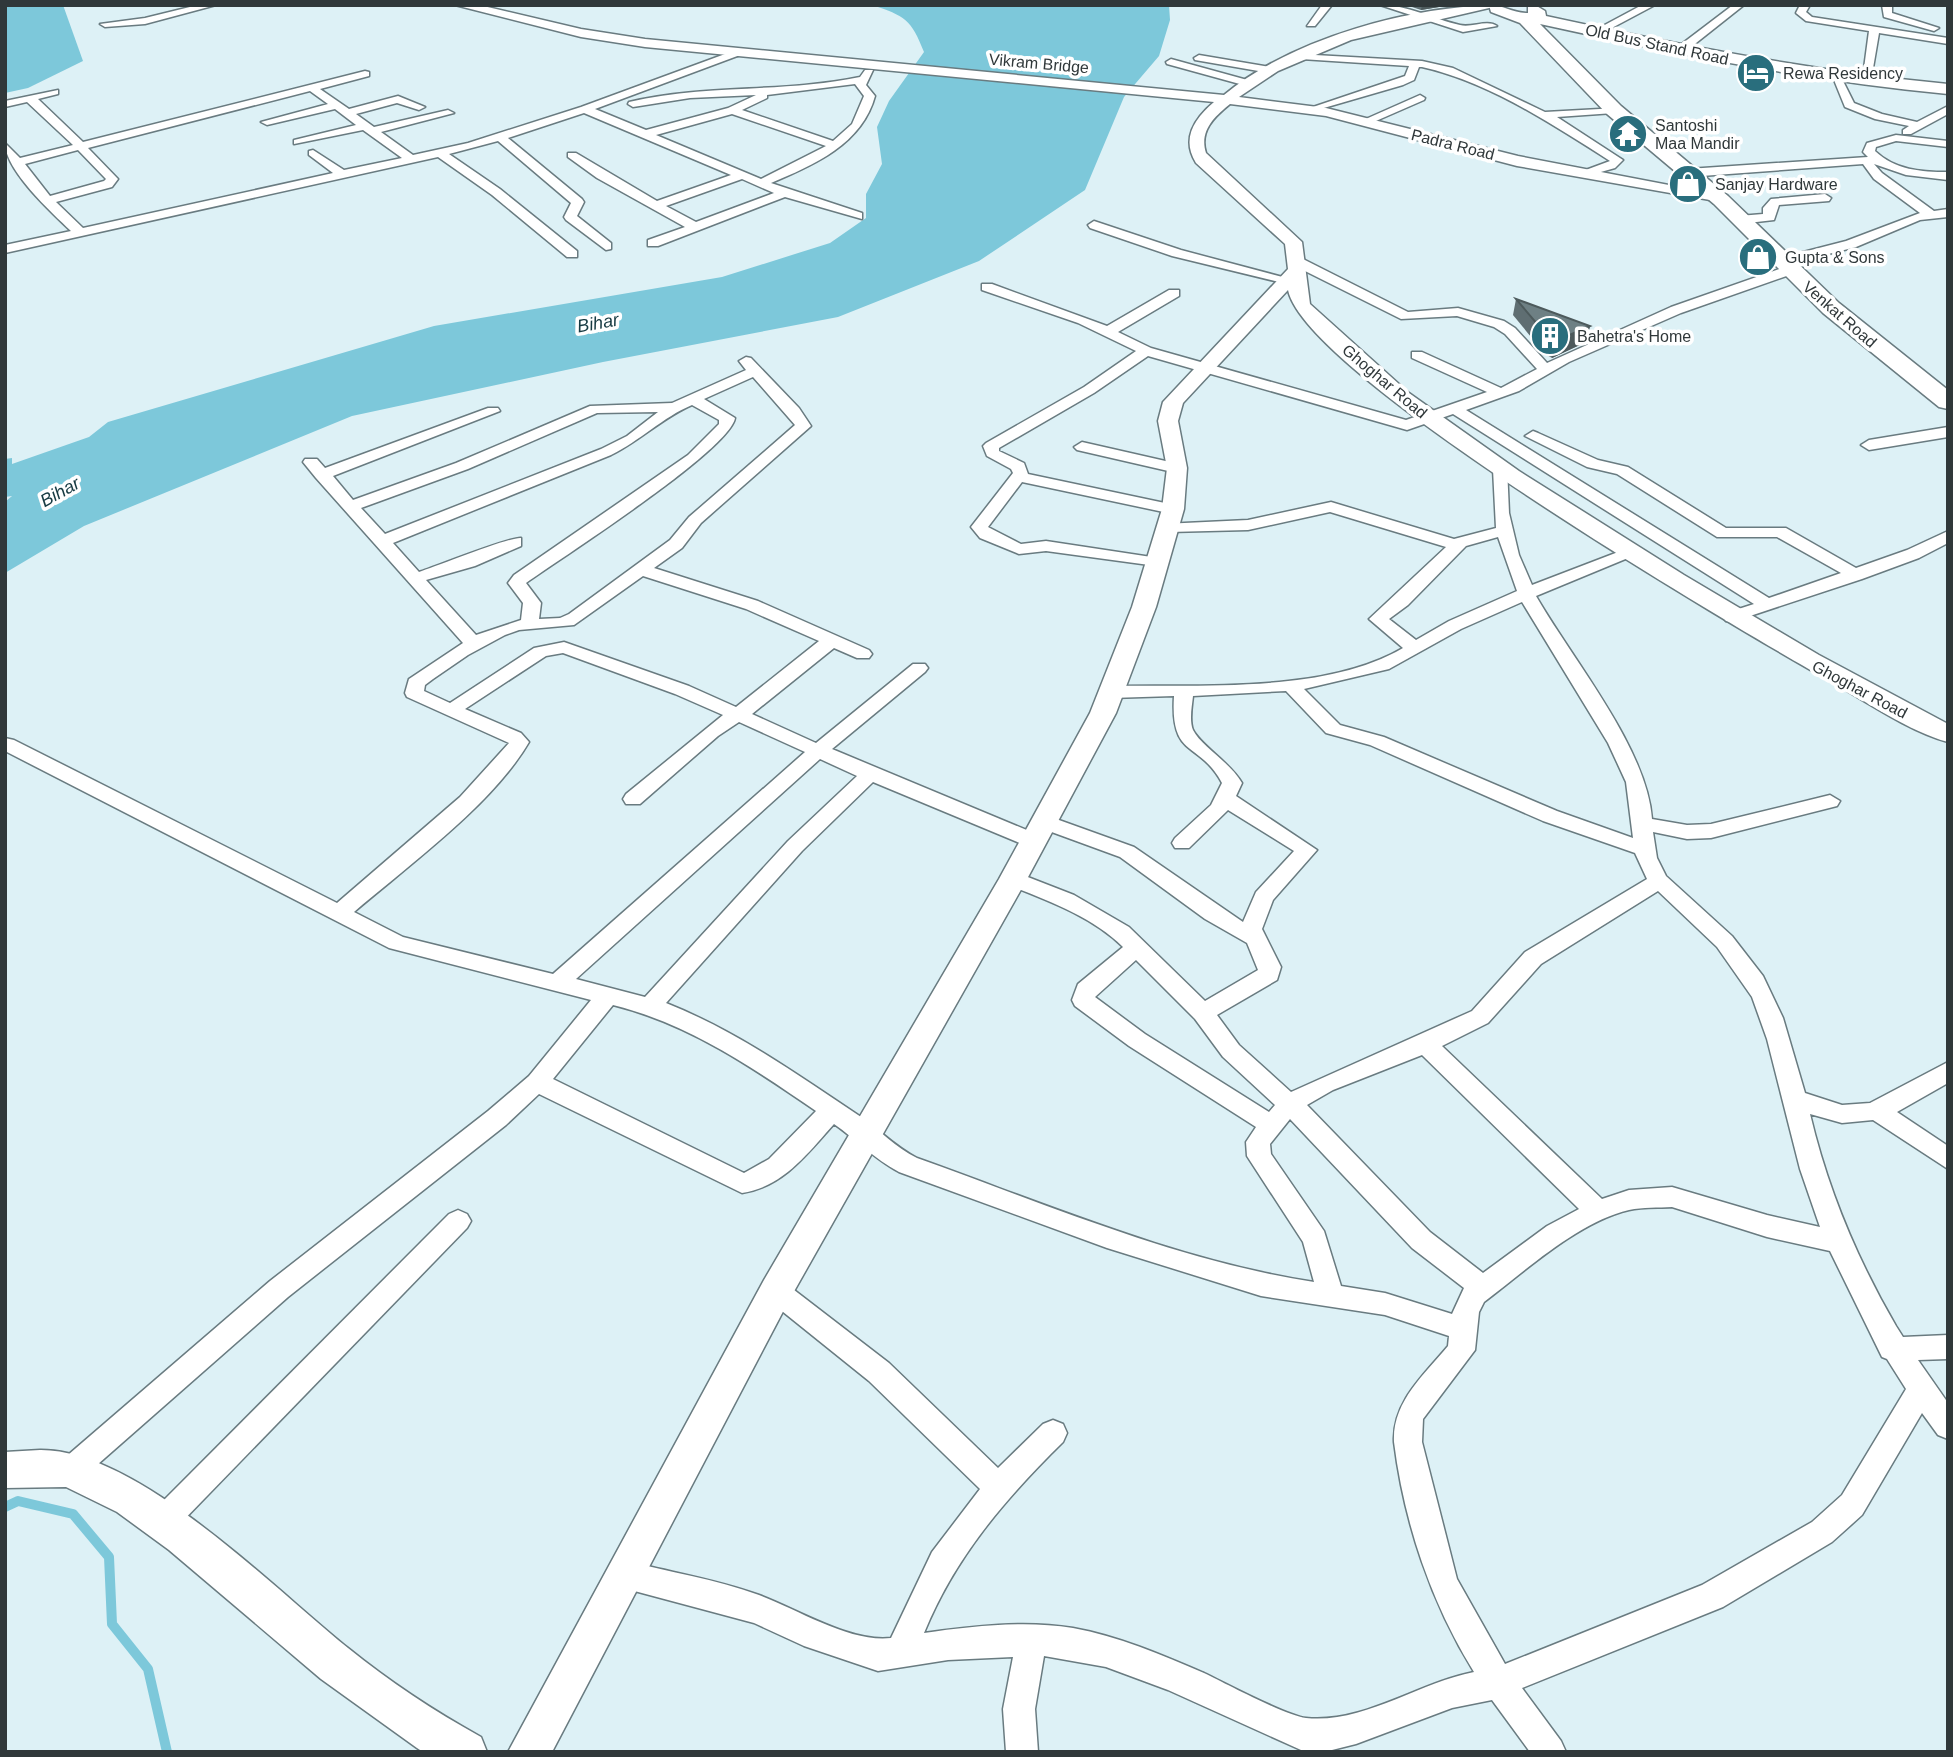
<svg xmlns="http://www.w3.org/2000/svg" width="1953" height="1757" font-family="Arial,sans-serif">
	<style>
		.water { fill: #7dc8da }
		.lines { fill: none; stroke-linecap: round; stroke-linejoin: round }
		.stream { stroke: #7dc8da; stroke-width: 10 }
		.minor-casing { stroke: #697b80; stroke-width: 3 }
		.tertiary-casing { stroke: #697b80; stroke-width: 3 }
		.primary-casing { stroke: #697b80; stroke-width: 3 }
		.minor { fill: #fff; fill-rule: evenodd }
		.tertiary { fill: #fff; fill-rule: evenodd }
		.primary { fill: #fff; fill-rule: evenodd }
		.wall { fill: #5f6e72 }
		.shaded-wall { fill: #4d5a5c }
		.building { fill: #6e8084; stroke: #4d5a5c; stroke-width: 2 }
		.labels { text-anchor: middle; stroke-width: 7; stroke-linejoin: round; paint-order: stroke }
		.far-street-label { font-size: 16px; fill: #30383a; stroke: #fff }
		.far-poi-label { font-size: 16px; fill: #30383a; stroke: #fff; text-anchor: start }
		.far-water-label { font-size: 18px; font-style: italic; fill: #163a42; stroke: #fff }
	</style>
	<rect width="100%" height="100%" fill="#ddf1f6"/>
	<g class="water">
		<polygon points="5,5 63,5 83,61 28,88 5,93"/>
		<path d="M872,5H1169L1170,20L1159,56L1124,97L1085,190L979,261L838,317L603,362L352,416L84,526L5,573V502L12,496L5,497V459L12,458V464L89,437L108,422L434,326L722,277L830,243L866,218V194L882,164L877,127L889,101L924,52C911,19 905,16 872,5Z"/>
	</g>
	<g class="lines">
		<polyline class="stream" points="5,1507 18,1501 73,1514 109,1557 112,1624 148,1669 167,1752"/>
		<g class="minor-casing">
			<g id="minor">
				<polygon points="198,5 216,5 145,24 105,27 100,24 145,18"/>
				<polygon points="1322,5 1332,5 1315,26 1307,26"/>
				<path d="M1380,5C1408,5 1433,19 1460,25C1472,28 1487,19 1497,26L1463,32Z"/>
				<polygon points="1642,5 1655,5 1608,30 1599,28"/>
				<polygon points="1733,5 1744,5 1691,47 1683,47 1683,43"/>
				<polygon points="1800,5 1810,5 1806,12 1812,17 1948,38 1948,44 1879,33 1872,74 1863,76 1869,31 1806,21 1796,13"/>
				<polygon points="1882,5 1892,5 1892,13 1939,28 1934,31 1884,17"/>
				<path d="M736,50L741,53L740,55L595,109L646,130L728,108L756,95L690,98L633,107L628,104L629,102C705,84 784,93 860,77L865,70H873L866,85L875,96C862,144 814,165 771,183L862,213V219L785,197L658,246H648V240L685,227L597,178L568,157V153H576L657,201L731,175L584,113L508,138L582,199L584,202L577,216L611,243V249L606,250L566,220L564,217L571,203L498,141L449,154L500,189L577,251V257H567L492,195L438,157L5,253V245L71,231C51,212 5,170 5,143L20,158L73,145L27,102L5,107V101L58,90V94L38,99L83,142L365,71L369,72V76L320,89L349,109L398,96L425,107L419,110L397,103L356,114L374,127L448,110L454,113L381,132L413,155L468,143L581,107ZM855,84L864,96L852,124L833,141L742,110L767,98V95ZM310,91L328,104L261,122L267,125L335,109L356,125L294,140V144L363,130L402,158L344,170L313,150L309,151V155L333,173L83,228L56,202L112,187L118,179L88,148ZM732,114L826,146L761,179L656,135ZM78,150L106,179L104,181L50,196L25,164ZM742,179L774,193L696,222L666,206Z"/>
				<path d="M1297,54L1422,61L1453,68L1545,112L1618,108V112L1614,113L1557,117L1623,160L1615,168L1583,177V171L1610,161C1552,124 1489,82 1422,67H1419L1414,80L1403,85L1310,112V108L1405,76L1409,66L1301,59L1296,56Z"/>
				<polygon points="1199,55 1270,67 1275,70 1270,73 1195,60 1194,58"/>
				<polygon points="1171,59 1251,81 1252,83 1247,86 1167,64 1166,62"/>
				<polygon points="1832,75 1840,75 1854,103 1882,114 1917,122 1948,106 1948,114 1911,134 1903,134 1903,130 1909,126 1875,119 1845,107"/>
				<polygon points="1420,95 1425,98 1424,100 1369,124 1359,122"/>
				<path d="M1896,135L1948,141V147L1896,141L1876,147L1875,151C1895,170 1921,172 1948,172V180L1906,175L1874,164L1882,173L1934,211L1948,209V217L1920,220L1856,247L1781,266L1774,262L1776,259L1846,241L1920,213L1874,179L1863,164L1688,177L1682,173L1688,169L1868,157L1863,152L1867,143Z"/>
				<polygon points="1825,194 1831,198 1829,201 1779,205 1774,220 1739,224 1733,220 1739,216 1763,214 1763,208 1771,199"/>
				<polygon points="1094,221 1181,250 1294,280 1287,284 1172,256 1090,228 1088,225"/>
				<polygon points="1291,258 1301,258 1408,312 1458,308 1504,321 1515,328 1547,363 1671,307 1785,267 1795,267 1795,273 1681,313 1569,362 1519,391 1466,410 1769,598 1841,573 1777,537 1717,537 1617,474 1587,467 1525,436 1533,431 1538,433 1598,460 1628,467 1726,528 1786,528 1856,568 1907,550 1948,531 1948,543 1919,558 1862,579 1732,622 1726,621 1723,617 1726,613 1754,604 1453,414 1407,430 1148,356 1094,393 999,448 999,451 1024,463 1028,474 1179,506 1179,512 1173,514 1022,482 988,527 1021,544 1046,541 1158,558 1164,559 1166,563 1164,567 1046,551 1019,554 980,538 971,527 1013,473 1011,469 987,456 983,446 986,443 1084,387 1136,351 1078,323 982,290 982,284 992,284 1107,326 1169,290 1179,290 1179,296 1118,332 1151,348 1406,420 1487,392 1412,358 1412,352 1422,352 1501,388 1537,369 1505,334 1494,327 1457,316 1401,319 1291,264"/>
				<path d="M746,357L751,358L799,408L811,426L701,523L682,548L654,568L758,601L869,650L872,654L869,658H857L834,648L752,714L816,743L913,664H925L928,668L925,672L832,749L1041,836L1044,841L1034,848L1027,846L873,782L802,851L666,1003C737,1031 798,1075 861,1117C881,1131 895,1147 917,1158C1046,1204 1178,1261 1314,1282L1303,1242L1247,1156L1246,1142L1256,1127L1129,1046L1075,1006L1072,1000L1078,984L1123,947C1092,916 1046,900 1006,884L1002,879L1006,874H1020L1074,895L1129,927L1205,1001L1258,970L1247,943L1205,919L1120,857L1038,827L1035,822L1045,815L1134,847L1243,922L1256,892L1294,851L1228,810L1189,848H1175L1172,843L1175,838L1211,805L1222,783C1199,740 1170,760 1174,696L1111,698L1102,692L1111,686C1201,684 1324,694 1403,648L1369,619L1446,547L1330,512L1248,530L1169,532L1163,530V524L1248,520L1331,502L1454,539L1496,528L1493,469L1501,464L1507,466L1509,513L1519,555L1532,585L1626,549H1638L1640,553L1536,596C1572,659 1647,748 1652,819L1687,825L1711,824L1830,795L1840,801L1837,806L1711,838L1687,839L1653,832L1657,858L1666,876L1732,936L1763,976L1783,1018L1805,1093L1842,1105L1870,1103L1948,1062V1083L1897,1112L1948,1146V1169L1873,1120L1842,1123L1810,1114C1828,1190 1857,1259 1896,1326L1903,1337L1948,1335V1359L1918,1360L1948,1403V1439L1938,1435L1922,1413L1862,1515L1832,1542L1723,1607L1522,1688L1561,1741L1566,1752H1530L1492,1700L1452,1708L1356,1744L1328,1751L1301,1750L1168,1690L1106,1667L1044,1656L1035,1709L1038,1752H1006L1003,1709L1013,1657L948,1660L878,1671L804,1646L754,1623L612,1585L608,1575L612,1565L623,1560C668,1572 716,1579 759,1595C797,1609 851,1643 891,1638L932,1552L980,1489L869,1381L767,1299L763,1291L767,1283L776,1280L785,1283L889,1363L998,1468L1043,1424L1053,1420L1063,1424L1067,1433L1063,1442C1005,1499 955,1557 924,1633C971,1626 1026,1620 1073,1628C1118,1636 1162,1655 1204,1673C1225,1683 1286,1716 1306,1718C1363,1724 1418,1683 1474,1672C1431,1603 1404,1522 1394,1442C1392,1402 1424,1375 1448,1346L1449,1336L1385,1315L1261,1296L1107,1248L899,1172C874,1159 857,1140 834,1124C808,1153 783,1187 742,1193L539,1094L506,1125L288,1297L81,1479L71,1483L61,1479L57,1470L61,1461L270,1281L488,1111L529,1076L591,1000L389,948L5,751V738L14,740L337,903L460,797L509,743L407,697L405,693L409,679L463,643L316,478L303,462L305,459H317L325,468L488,408H498L500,411L333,476L353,500L456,463L590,406L672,403L746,370L739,361ZM753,377L795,425L689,517L670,540L569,614L560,618L539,619L541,603L526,583C561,558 730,450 735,418L704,399ZM692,405L719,420V424L688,455L514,575L508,583L523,603L521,620L476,635L426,580L475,566L521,546V538C512,536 435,567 419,572L393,543L611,455C640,441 663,417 692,405ZM658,412L627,436L601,449L385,534L361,508L468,469L597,413ZM1498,537L1517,591L1449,621L1416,640L1389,619L1408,605L1466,546ZM643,576L746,609L819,641L736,707L689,686L564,642L534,648L450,703L424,691L425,685L433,679L468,655L505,635L519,630L574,625ZM1522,602L1608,743L1626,782L1633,838L1557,811L1384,737L1340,725L1304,689L1389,669L1461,629ZM563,653L675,694L723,715L626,794L623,799L626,804H640L718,736L739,722L805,752L553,974L403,937L354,912C409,865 493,804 529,742L521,733L465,709L546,656ZM1286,691L1326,733L1370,745L1543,821L1635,853L1647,879L1525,952L1472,1011L1291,1092L1239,1045L1217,1015L1277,980L1281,967L1262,929L1273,900L1317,850L1236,796L1242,783C1230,762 1201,746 1193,730C1189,720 1192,706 1193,696ZM820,759L857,776L788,841L645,997L576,979ZM1658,891L1717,947L1752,997L1767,1039L1800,1169L1820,1227L1767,1215L1672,1187L1629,1190L1602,1199L1442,1046L1488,1023L1541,964ZM1136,960L1195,1019L1223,1057L1275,1105L1269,1112L1145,1034L1095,997ZM613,1005C689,1024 752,1067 816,1111L769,1159L744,1173L553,1079ZM1422,1055L1579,1209L1547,1226L1483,1273L1430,1232L1307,1105L1333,1090ZM1290,1119L1412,1248L1464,1288L1452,1314L1385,1293L1341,1286L1324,1231L1271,1154L1270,1144ZM1672,1207L1767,1237L1830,1251L1882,1357L1887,1359L1906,1389L1842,1495L1812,1522L1702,1585L1505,1664L1457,1579L1422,1442L1423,1419L1475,1350L1479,1312L1484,1302C1525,1271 1578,1222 1629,1210C1643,1207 1658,1208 1672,1207Z"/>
				<polygon points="1948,427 1948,437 1869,450 1861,445 1869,440"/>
				<polygon points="1082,442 1183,465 1185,468 1177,473 1077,450 1074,447"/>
				<polygon points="458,1210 467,1214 471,1221 467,1228 173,1531 163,1535 153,1531 148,1521 153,1511 449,1214"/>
			</g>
		</g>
		<g class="tertiary-casing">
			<g id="tertiary">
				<path d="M455,5H479L581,29L645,39L1224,95C1292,38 1414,5 1502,5L1351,40L1278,71L1239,97L1326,108L1518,156L1721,195L1729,200L1727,203L1517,166L1326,116L1230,104C1214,117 1199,131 1206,153L1302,242L1310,304L1409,393L1519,471L1684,575L1819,655L1948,724V742C1910,732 1865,701 1830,681C1739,630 1305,375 1288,290L1183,403L1178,421L1187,468L1184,509L1156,607L1116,713L1027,879L788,1302L552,1752H508L764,1280L999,879L1090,713L1132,607L1162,509L1167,468L1158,421L1163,402L1288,269L1285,244L1196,163C1181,139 1194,119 1214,102L645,47L581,37Z"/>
				<path d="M40,1450C137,1449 273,1588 348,1648C390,1682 434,1711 481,1737L487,1752H423L417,1748L321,1679L169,1550L117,1512L66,1487L5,1488V1452Z"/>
			</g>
		</g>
		<g class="primary-casing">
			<path id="primary" d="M1489,5C1503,5 1513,13 1528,13V7L1535,5L1545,11L1546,16C1679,45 1812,71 1948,84V94C1810,81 1675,54 1540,24L1621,106L1728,196L1839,303L1948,390V409L1939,407L1823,313L1714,204L1607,114L1520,23L1491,12Z"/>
		</g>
		<use href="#minor" class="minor"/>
		<use href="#tertiary" class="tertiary"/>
		<use href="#primary" class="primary"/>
	</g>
	<g class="wall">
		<polygon points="1406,5 1451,5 1421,10"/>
		<polygon points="1516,299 1590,326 1586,342 1552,358 1545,354 1513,315"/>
	</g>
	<g class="shaded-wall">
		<polygon points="1422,5 1451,5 1421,10"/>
		<polygon points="1590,326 1586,342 1552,358 1556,341"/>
	</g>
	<polygon class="building" points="1516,299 1590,326 1556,341 1549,338"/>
	<defs>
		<g id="hotel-disc" transform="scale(2.0125)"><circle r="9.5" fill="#296e7d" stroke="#fff"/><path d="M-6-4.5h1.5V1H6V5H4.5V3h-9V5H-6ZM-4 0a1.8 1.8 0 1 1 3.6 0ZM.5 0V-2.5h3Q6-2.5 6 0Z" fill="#fff"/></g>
		<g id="temple-disc" transform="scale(2.0125)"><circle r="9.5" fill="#296e7d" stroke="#fff"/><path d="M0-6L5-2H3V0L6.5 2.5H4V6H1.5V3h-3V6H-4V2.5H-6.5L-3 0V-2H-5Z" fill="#fff"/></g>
		<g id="shop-disc" transform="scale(2.0125)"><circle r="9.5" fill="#296e7d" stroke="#fff"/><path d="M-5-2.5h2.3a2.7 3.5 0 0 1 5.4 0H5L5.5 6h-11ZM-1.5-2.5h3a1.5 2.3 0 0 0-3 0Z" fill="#fff"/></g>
		<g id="building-disc" transform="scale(2.0125)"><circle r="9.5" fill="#296e7d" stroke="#fff"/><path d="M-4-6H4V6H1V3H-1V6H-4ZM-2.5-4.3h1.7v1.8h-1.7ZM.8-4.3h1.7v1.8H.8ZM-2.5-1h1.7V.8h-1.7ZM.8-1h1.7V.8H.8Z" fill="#fff"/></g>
	</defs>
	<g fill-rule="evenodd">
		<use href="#hotel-disc" x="1756" y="73"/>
		<use href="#temple-disc" x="1628" y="134"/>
		<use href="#shop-disc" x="1688" y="184"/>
		<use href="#shop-disc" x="1758" y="257"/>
		<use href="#building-disc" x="1550" y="336"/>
	</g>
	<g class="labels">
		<g class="far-street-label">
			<text transform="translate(1657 44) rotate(12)" y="6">Old Bus Stand Road</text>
			<text transform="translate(1039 63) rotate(5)" y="6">Vikram Bridge</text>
			<text transform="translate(1453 144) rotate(14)" y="6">Padra Road</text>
			<text transform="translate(1840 314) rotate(41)" y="6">Venkat Road</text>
			<text transform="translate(1385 381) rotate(40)" y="6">Ghoghar Road</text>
			<text transform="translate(1860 689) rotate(28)" y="6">Ghoghar Road</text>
		</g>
		<g class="far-poi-label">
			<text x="1783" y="79">Rewa Residency</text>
			<text x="1655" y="131">Santoshi<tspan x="1655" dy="18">Maa Mandir</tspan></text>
			<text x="1715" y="190">Sanjay Hardware</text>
			<text x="1785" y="263">Gupta &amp; Sons</text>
			<text x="1577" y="342">Bahetra's Home</text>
		</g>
		<g class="far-water-label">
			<text transform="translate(598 323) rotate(-10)" y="6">Bihar</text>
			<text transform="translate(60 492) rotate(-29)" y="6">Bihar</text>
		</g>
	</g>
	<rect width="1953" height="1757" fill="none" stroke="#30383a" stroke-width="14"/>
</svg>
